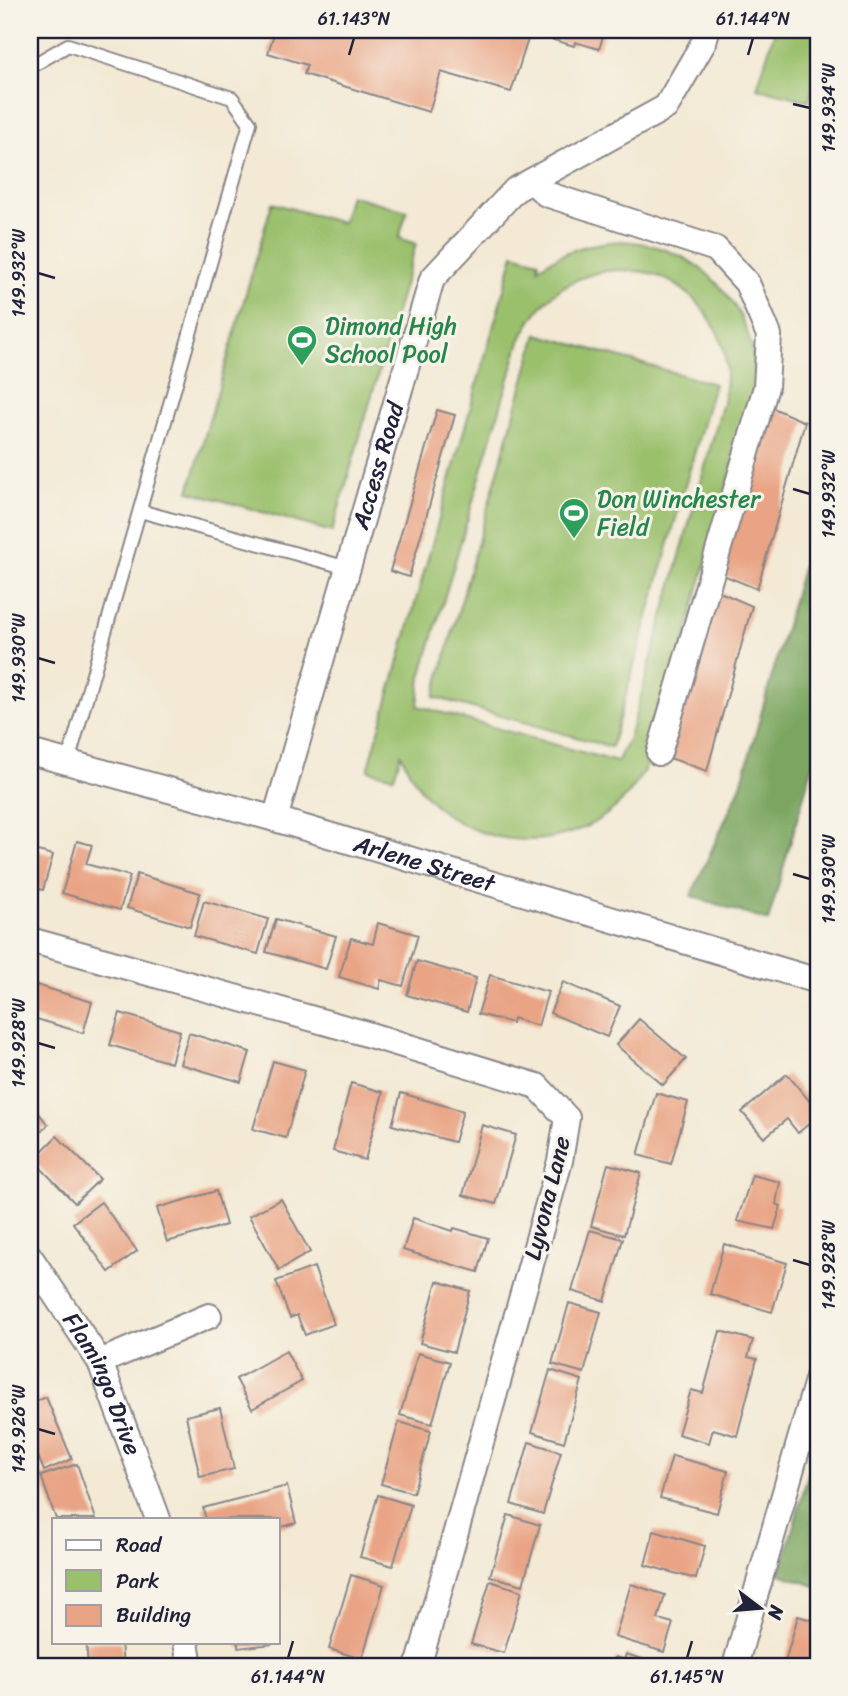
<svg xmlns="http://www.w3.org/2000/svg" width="848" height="1696" font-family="Sriracha,sans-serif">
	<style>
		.green { fill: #9ac06c; stroke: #5e7154; stroke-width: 2; fill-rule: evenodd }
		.forest { fill: #7ba660; stroke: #4e644e; stroke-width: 2 }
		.building { fill: #e9a485 }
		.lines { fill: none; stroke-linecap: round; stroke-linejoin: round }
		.lane-casing { stroke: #8a8688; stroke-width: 16 }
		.street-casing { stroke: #8a8688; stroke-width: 28 }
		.lane { stroke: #fff; stroke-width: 12 }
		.street { stroke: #fff; stroke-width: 24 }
		.ticks { fill: none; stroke: #22223b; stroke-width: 2.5 }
		.labels { text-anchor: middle; stroke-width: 6; stroke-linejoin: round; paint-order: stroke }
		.leisure-label { font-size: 24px; fill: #27864d; stroke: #f7f3e8; text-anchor: start }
		.street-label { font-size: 24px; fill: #22223b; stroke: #f7f3e8 }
		.neatline { fill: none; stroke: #22223b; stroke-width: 2.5 }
		.ticks-label { font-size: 18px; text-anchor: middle; fill: #22223b }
	</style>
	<rect width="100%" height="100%" fill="#f7f3e8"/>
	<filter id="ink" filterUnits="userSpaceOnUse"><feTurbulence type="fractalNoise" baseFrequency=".0143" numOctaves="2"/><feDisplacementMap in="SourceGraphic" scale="14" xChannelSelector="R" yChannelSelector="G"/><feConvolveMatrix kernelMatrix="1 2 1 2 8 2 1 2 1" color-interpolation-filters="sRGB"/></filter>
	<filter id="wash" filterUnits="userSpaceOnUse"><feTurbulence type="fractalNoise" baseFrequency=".00686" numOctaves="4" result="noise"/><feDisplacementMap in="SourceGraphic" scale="28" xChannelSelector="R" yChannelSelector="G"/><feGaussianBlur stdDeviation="1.57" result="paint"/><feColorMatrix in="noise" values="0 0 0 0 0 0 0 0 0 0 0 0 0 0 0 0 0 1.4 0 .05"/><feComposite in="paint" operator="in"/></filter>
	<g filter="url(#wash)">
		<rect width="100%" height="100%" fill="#f3e9d4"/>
		<g class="green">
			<polygon points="775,30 818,30 818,70 809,101 757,88"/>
			<polygon points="350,195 407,211 399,238 416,244 332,532 189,491 272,203 342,223"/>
			<path d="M621,241C636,242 649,244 663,249C707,263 743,304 752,350C754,364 754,378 753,392L655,747C646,769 635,789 618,805C565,854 479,851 429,799C417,786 408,771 401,754L394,777L368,770L514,254L539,261L538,268C566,250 588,243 621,241ZM611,270C624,270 636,270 649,273C689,284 722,322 726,364C727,377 725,389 723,402L629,738L617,762L418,706L421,677L520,341C540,299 564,278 611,270Z"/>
			<polygon points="537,334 714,384 611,747 434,697"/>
		</g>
		<g class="forest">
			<polygon points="818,512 818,746 768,921 691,896 741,785"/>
			<polygon points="818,1439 818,1587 780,1574"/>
		</g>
		<g id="blocks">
			<g class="building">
				<polygon points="275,30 605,30 599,49 575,42 574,46 530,33 511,92 441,72 429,112 304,74 307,65 268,53"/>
				<polygon points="766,405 805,422 757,589 718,573"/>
				<polygon points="437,410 455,415 409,577 390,571"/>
				<polygon points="713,589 752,606 707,771 664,756"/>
				<polygon points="77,841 92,845 86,864 130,876 120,910 62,893"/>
				<polygon points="30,849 53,855 43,890 30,886"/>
				<polygon points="137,874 200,893 190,927 127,908"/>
				<polygon points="818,894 818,923 810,920"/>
				<polygon points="204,901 268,919 258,954 194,936"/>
				<polygon points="276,919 336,936 326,969 266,952"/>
				<polygon points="378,923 418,935 403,986 381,980 379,989 339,977 351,938 373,944"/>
				<polygon points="417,961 476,978 467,1012 407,995"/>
				<polygon points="490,975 548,992 538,1026 513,1018 512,1023 478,1014"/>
				<polygon points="563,982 620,1006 607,1037 550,1013"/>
				<polygon points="30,983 92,1002 83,1033 30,1017"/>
				<polygon points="120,1013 180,1031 171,1063 110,1045"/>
				<polygon points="639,1019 686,1059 663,1085 616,1045"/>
				<polygon points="189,1033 250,1052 241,1082 180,1064"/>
				<polygon points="273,1061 305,1070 286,1138 253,1129"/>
				<polygon points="787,1074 818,1111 818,1116 798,1133 787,1119 764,1138 742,1112"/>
				<polygon points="351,1083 383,1092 365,1160 333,1151"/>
				<polygon points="401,1093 463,1111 454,1142 392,1125"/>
				<polygon points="656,1093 688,1102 671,1164 638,1155"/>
				<polygon points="30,1102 48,1125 30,1141"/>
				<polygon points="482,1125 516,1135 496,1204 463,1195"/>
				<polygon points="57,1136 100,1179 75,1203 33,1160"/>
				<polygon points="608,1164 641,1173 624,1235 591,1226"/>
				<polygon points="752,1175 780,1182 776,1204 781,1206 774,1229 737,1221"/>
				<polygon points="216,1191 226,1225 167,1242 157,1208"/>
				<polygon points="281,1199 310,1252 279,1270 249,1216"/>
				<polygon points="101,1202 137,1251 109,1272 73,1223"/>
				<polygon points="413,1218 453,1231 454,1228 488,1238 478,1272 403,1250"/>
				<polygon points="590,1230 623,1239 605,1301 572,1291"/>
				<polygon points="724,1244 787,1263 772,1312 710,1294"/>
				<polygon points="314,1267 334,1324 305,1335 297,1315 290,1318 276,1281"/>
				<polygon points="437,1281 470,1291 454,1352 420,1343"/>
				<polygon points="569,1303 601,1312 584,1373 552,1364"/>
				<polygon points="720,1331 753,1340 748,1357 757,1359 737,1436 713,1429 709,1443 678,1434 691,1390 703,1393"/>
				<polygon points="286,1351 302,1381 252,1409 236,1379"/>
				<polygon points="418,1353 450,1362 432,1424 400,1415"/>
				<polygon points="550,1370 582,1380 564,1442 532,1432"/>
				<polygon points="46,1397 72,1459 44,1471 30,1437 30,1404"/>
				<polygon points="220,1408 234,1469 200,1477 186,1416"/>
				<polygon points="399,1422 431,1431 413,1493 381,1484"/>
				<polygon points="529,1442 561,1452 543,1514 511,1504"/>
				<polygon points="672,1456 728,1471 717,1513 660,1498"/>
				<polygon points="77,1464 96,1519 56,1519 41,1476"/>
				<polygon points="287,1486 296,1523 278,1528 278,1519 206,1519 203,1508"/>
				<polygon points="378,1495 411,1505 393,1566 360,1557"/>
				<polygon points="508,1515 540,1525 523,1585 490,1576"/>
				<polygon points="654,1531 705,1546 696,1579 645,1565"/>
				<polygon points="351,1575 384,1585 362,1659 329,1649"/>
				<polygon points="490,1581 522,1591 504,1653 471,1644"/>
				<polygon points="631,1584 665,1595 658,1619 673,1623 664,1652 615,1637"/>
				<polygon points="798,1616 818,1622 818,1666 801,1666 785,1662"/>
				<polygon points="86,1642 121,1642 123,1666 88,1666"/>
				<polygon points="238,1642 272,1642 272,1644 238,1648"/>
				<polygon points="626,1654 664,1666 612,1666 615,1657 624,1660"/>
			</g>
		</g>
	</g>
	<g filter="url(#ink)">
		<use href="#blocks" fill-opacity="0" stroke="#8a8688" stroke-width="2"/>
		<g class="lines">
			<g class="lane-casing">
				<g id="lane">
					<polyline points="30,67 68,45 232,98 250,123 68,762"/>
					<polyline points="140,511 348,568"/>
				</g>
			</g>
			<g class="street-casing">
				<g id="street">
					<polyline points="532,181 546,194 716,249 747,283 769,335 766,387 659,753"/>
					<path id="s1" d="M30,752L275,819L818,981"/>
					<path id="s2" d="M275,819L432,279L515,190L666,107L704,42L707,30"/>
					<polyline points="30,940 360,1032 537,1086 567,1118 560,1161 420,1660 417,1666"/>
					<path id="s3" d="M30,1257L100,1362L158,1519"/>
					<polyline points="100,1362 209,1316"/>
					<polyline points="186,1642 190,1666"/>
					<polyline points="735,1666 818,1377"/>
				</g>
			</g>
			<use href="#lane" class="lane"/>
			<use href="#street" class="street"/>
		</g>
	</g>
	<path class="ticks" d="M349,55L354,38M748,55L753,38M793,104L810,108M38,273L55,278M793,489L810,494M38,658L55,663M793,874L810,879M38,1043L55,1048M793,1260L810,1265M38,1429L55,1434M288,1658L293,1641M687,1658L692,1641"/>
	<defs>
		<g id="stadium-pin" transform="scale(1.575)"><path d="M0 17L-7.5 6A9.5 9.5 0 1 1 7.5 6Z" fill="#2e9e5b" stroke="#f7f3e8"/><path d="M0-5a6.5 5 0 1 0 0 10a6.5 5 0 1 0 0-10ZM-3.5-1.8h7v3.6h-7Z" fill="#fff"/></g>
	</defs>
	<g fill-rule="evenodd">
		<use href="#stadium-pin" x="302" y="340"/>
		<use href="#stadium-pin" x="574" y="513"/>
	</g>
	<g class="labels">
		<g class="leisure-label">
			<text x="325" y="334">Dimond High<tspan x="325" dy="28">School Pool</tspan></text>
			<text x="597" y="507">Don Winchester<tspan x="597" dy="28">Field</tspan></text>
		</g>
		<g class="street-label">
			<text dy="8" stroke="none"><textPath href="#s2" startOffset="368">Access Road</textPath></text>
			<text dy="8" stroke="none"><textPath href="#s1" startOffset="410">Arlene Street</textPath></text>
			<text transform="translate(547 1198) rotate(-76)" y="8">Lyvona Lane</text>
			<text dy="8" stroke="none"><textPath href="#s3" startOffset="147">Flamingo Drive</textPath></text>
		</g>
	</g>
	<rect width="848" height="1696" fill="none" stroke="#f7f3e8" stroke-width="77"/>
	<rect x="52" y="1518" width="228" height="126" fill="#f7f3e8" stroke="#a29fa3" stroke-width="2"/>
	<rect x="66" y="1540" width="35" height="10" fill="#ffffff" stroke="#a29fa3" stroke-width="2"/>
	<text x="116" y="1552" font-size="21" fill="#22223b">Road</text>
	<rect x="66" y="1570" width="35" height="21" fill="#9ac06c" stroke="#a29fa3" stroke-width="2"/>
	<text x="116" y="1588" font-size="21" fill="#22223b">Park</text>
	<rect x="66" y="1605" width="35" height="21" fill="#e9a485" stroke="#a29fa3" stroke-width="2"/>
	<text x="116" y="1622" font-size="21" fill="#22223b">Building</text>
	<g transform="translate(760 1608) rotate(106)" stroke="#f7f3e8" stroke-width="5" paint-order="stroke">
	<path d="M0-5L12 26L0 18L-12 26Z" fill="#22223b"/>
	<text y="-10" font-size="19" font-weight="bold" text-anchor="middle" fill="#22223b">N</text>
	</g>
	<rect x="38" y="38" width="772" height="1620" class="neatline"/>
	<g class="ticks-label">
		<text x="354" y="25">61.143°N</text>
		<text x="753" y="25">61.144°N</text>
		<text transform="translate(829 108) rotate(-90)" y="6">149.934°W</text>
		<text transform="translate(19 273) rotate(-90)" y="6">149.932°W</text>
		<text transform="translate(829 494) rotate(-90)" y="6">149.932°W</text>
		<text transform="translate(19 658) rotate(-90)" y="6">149.930°W</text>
		<text transform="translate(829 879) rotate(-90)" y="6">149.930°W</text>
		<text transform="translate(19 1043) rotate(-90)" y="6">149.928°W</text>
		<text transform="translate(829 1265) rotate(-90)" y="6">149.928°W</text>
		<text transform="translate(19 1429) rotate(-90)" y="6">149.926°W</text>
		<text x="288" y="1683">61.144°N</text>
		<text x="687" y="1683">61.145°N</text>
	</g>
</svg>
